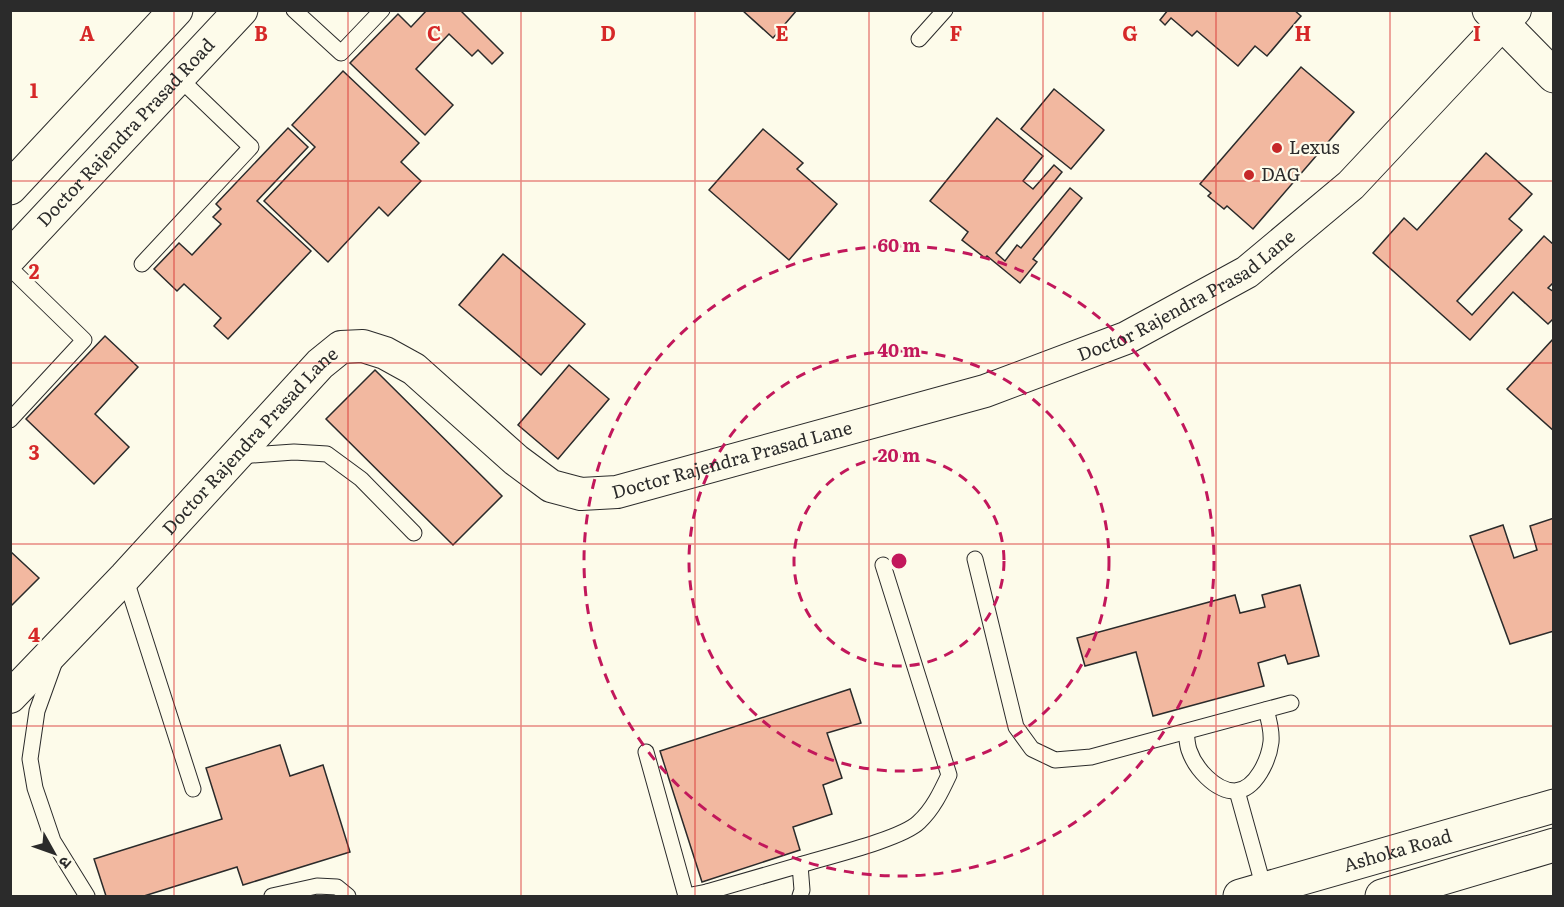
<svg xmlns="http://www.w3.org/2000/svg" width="1564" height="907" font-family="Literata,'Noto Sans Devanagari',serif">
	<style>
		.building { fill: #f2b8a0; stroke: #2b2b2b; stroke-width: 1.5 }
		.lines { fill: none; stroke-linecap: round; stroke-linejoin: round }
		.lane-casing { stroke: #2b2b2b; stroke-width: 17 }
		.street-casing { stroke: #2b2b2b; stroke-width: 34 }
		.secondary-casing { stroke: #2b2b2b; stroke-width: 35 }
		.lane { stroke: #fdfbea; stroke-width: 15 }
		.street { stroke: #fdfbea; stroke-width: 32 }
		.secondary { stroke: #fdfbea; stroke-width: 33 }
		.grid { fill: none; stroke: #d62828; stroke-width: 1.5; stroke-opacity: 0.55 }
		.ring { fill: none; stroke: #c2185b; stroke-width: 3; stroke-dasharray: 10 8 }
		.poi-dot { fill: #c62828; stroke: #fdfbea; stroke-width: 2 }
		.labels { text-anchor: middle; stroke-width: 4.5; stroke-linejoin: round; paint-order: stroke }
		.street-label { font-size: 18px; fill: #2b2b2b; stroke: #fdfbea }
		.poi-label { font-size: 18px; fill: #2b2b2b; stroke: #fdfbea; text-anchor: start }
		.grid-label { font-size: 20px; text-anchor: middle; font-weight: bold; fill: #d62828; stroke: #fdfbea; stroke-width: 4.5; stroke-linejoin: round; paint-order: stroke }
		.centre { fill: #c2185b; stroke: #fdfbea; stroke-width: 3 }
		.ring-label { font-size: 18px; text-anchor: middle; font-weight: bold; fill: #c2185b; stroke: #fdfbea; stroke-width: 4.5; stroke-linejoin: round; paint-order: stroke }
	</style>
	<rect width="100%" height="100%" fill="#fdfbea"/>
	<g class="building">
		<polygon points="427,10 460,10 503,53 492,64 478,50 472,56 449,34 416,69 453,105 425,135 350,63 398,14 411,27"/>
		<polygon points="742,10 797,10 773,38"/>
		<polygon points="1168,10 1294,10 1301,16 1267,56 1255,46 1238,66 1197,31 1192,36 1171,18 1165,25 1160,20"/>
		<polygon points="1301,67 1354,112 1253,229 1227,206 1224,209 1208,196 1211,193 1200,184"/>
		<polygon points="343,71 419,143 401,162 421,181 388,216 379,207 328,262 264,201 315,147 292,125"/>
		<polygon points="1054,89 1104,130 1071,169 1021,129"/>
		<polygon points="997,118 1043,156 1023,181 1033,189 1054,165 1062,172 996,253 1005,261 1017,245 1021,248 1070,188 1082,198 1033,259 1037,262 1020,283 987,256 985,258 962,240 968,232 930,201"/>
		<polygon points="288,128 308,147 257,201 311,251 228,339 214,326 221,318 184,284 177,291 154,269 179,243 192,255 221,224 213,217 221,209 216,204"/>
		<polygon points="763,129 803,163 797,169 837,204 789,260 709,190"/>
		<polygon points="1486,153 1532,194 1509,219 1522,230 1457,301 1472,315 1544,236 1554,245 1554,282 1548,288 1554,292 1554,318 1548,324 1513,292 1470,340 1373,253 1404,218 1417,230"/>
		<polygon points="503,254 585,324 541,375 459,305"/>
		<polygon points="105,336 138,367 95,414 129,447 94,484 26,419"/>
		<polygon points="1554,338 1554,431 1507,389"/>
		<polygon points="569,365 609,399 558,459 518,425"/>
		<polygon points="375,370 502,496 453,545 326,419"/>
		<polygon points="1554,518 1554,631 1510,644 1470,536 1503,525 1514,558 1537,550 1530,526"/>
		<polygon points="10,551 39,578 10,607"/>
		<polygon points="1300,585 1319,656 1288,664 1285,655 1258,663 1264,686 1153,716 1136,652 1085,666 1077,638 1235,595 1240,613 1265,607 1262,595"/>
		<polygon points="850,689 861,723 827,733 842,778 823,785 832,814 793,827 800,850 702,882 660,751"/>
		<polygon points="280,745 290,776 323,765 350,852 243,885 237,867 144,896 106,896 94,859 222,819 206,768"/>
	</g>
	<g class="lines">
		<g class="lane-casing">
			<g id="lane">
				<polyline points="294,10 341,53 382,10"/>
				<polyline points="919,39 945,10"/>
				<polyline points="142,264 251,147 178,77"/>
				<polyline points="10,268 84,340 10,420"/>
				<polyline points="238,456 294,452 327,454 361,479 414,533"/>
				<polyline points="975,559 1016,727 1032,749 1055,760 1091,757 1291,703"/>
				<polyline points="125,577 193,789"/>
				<polyline points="55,661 37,711 30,759 35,788 53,841 87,896"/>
				<path d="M1186,732C1187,738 1187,744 1189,750C1195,768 1215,791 1235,791C1256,790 1269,759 1271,742C1272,731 1269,720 1266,710"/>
				<polyline points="646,752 686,896 707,892"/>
				<polyline points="1237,791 1265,892"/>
				<path d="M800,865C826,857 902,839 919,822C933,809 941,792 949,775L883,565"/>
				<polyline points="272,896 317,886 337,887 348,896"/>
				<polyline points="710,896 707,892 800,865 802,890 800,896"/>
			</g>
		</g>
		<g class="street-casing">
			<g id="street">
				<path id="s1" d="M10,697L125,577L320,364L341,347L363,346L385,353L414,369L516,460L551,486L581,494L617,492L985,391L1126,338L1247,272L1351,185L1515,10"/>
			</g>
		</g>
		<g class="secondary-casing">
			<g id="secondary">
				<polyline points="1489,10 1554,76"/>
				<polyline points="10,188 176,10"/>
				<path id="s2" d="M10,257L241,10"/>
				<path id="s3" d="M1240,896L1554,806"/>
				<polyline points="1382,896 1554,845"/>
			</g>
		</g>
		<use href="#lane" class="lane"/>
		<use href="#street" class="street"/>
		<use href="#secondary" class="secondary"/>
	</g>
	<path class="grid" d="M174,10V896M348,10V896M521,10V896M695,10V896M869,10V896M1043,10V896M1216,10V896M1390,10V896M10,181H1554M10,363H1554M10,544H1554M10,726H1554"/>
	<g class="ring">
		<circle cx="899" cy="561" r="105"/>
		<circle cx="899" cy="561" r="210"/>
		<circle cx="899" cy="561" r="315"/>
	</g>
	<g class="poi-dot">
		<circle cx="1277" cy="148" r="6"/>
		<circle cx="1249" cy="175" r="6"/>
	</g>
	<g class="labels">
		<g class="street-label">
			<text dy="6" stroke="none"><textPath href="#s2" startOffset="170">Doctor Rajendra Prasad Road</textPath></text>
			<text dy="6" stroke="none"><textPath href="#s1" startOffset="1413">Doctor Rajendra Prasad Lane</textPath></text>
			<text dy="6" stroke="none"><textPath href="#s1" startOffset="351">Doctor Rajendra Prasad Lane</textPath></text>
			<text dy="6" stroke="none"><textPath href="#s1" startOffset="927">Doctor Rajendra Prasad Lane</textPath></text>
			<text dy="6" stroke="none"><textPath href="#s3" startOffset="164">Ashoka Road</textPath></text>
		</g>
		<g class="poi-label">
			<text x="1289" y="154">Lexus</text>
			<text x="1261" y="181">DAG</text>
		</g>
	</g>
	<g class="grid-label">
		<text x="87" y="41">A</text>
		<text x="261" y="41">B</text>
		<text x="434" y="41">C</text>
		<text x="608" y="41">D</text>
		<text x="782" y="41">E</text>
		<text x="956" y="41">F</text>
		<text x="1130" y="41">G</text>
		<text x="1303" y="41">H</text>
		<text x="1477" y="41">I</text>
		<text x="34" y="98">1</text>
		<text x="34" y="279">2</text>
		<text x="34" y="460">3</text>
		<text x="34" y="642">4</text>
	</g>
	<circle cx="899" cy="561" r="9" class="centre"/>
	<g class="ring-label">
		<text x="899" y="252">60 m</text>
		<text x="899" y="357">40 m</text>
		<text x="899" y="462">20 m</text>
	</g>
	<rect width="1564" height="907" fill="none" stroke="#2b2b2b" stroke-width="24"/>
	<g transform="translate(54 853) rotate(130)" stroke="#fdfbea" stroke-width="4.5" paint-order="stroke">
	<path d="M0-4.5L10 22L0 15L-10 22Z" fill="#2b2b2b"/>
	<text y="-9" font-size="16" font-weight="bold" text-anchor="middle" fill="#2b2b2b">उ</text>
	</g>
</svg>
